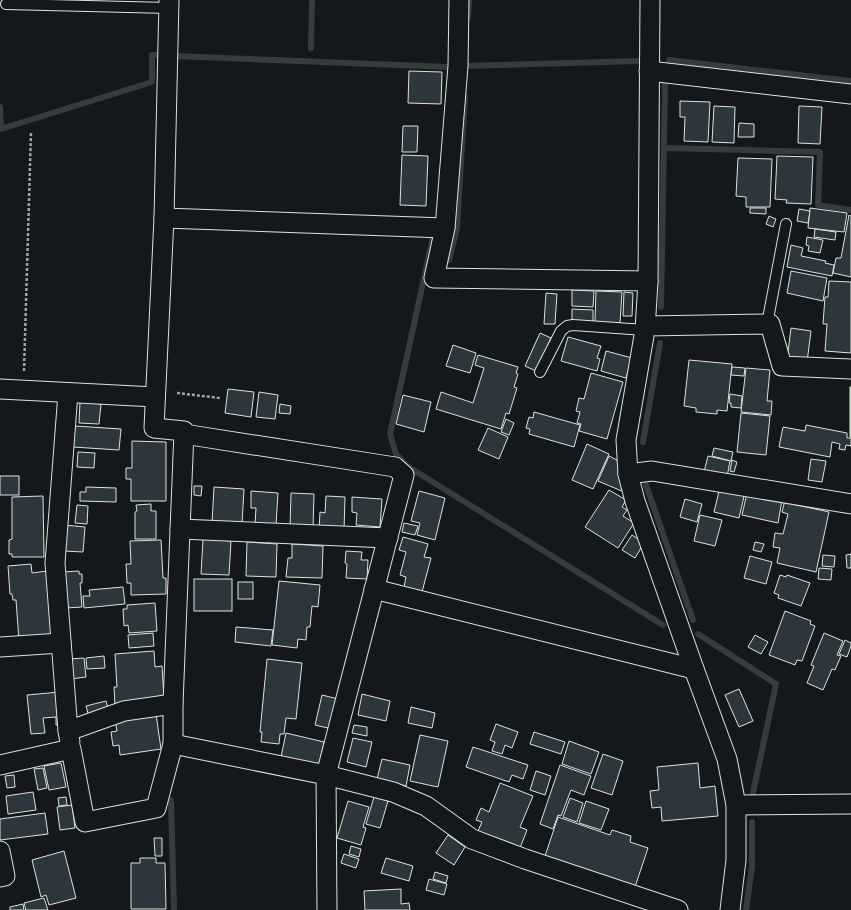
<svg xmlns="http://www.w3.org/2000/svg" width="851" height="910" font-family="Figtree,sans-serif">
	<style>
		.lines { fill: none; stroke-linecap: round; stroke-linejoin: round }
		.stream { stroke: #363b3e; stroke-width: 6 }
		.building { fill: #2c363c; stroke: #d8e6dc }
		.service-casing { stroke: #d8e6dc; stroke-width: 12 }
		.minor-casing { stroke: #d8e6dc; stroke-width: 21 }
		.path { stroke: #9da8a2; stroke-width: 2.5; stroke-dasharray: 3 2; stroke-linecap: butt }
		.service { stroke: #14181c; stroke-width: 10 }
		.minor { stroke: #14181c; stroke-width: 19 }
	</style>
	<rect width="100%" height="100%" fill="#14181c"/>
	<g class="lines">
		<g class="stream">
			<polyline points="468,18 469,0"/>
			<polyline points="311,48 312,0"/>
			<polyline points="173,56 448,67"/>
			<polyline points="669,60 851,81"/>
			<polyline points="464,66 639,61"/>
			<polyline points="0,107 1,129 152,82 152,55 157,55"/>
			<polyline points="664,148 820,152 818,205 851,210"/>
			<polyline points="449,260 457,228 465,97"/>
			<polyline points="661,307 665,85"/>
			<polyline points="643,442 660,343"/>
			<polyline points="407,466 663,625"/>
			<polyline points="407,470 407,466 396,454 390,434 433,237"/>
			<polyline points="646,485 693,620"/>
			<polyline points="698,634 776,684 753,793"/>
			<polyline points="171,800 174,910"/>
			<polyline points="746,910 752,867 752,822"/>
		</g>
	</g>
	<g class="building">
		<polygon points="409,71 442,72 441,104 408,103"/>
		<polygon points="680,101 710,102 708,142 684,141 685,117 680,117"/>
		<polygon points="714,106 735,107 734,143 712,142"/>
		<polygon points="799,106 822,107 820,144 798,143"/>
		<polygon points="739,123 754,124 754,137 738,137"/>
		<polygon points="403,126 418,126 417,152 402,152"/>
		<polygon points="402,155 428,156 426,206 400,205"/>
		<polygon points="777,156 813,157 811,204 786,203 787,200 775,199"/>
		<polygon points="738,158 772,159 770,207 746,207 746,197 736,196"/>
		<polygon points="750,208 766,208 766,214 750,213"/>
		<polygon points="810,208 847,213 844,232 808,228"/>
		<polygon points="799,209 810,211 808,223 797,221"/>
		<polygon points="849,215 851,216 851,277 833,273 836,258 841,258"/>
		<polygon points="769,216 776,219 773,227 766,224"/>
		<polygon points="815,229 836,232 835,240 814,237"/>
		<polygon points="807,237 823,240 820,253 808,251 809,246 806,245"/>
		<polygon points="791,245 803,248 801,256 826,261 825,263 834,265 832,276 787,267"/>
		<polygon points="791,271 827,278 823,301 787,293"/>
		<polygon points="829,281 851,282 851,353 825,351 827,324 823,324 825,297 828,297"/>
		<polygon points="572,290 594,291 593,307 572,306"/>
		<polygon points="596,291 622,292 620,323 595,322"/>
		<polygon points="624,292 633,293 632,316 623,316"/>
		<polygon points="546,293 557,294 555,324 544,324"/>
		<polygon points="572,309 593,310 593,322 572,321"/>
		<polygon points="791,328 811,331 807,362 787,360"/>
		<polygon points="540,333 551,338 536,371 525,366"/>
		<polygon points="568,337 601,346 597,358 600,359 597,371 561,361"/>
		<polygon points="453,345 476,353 470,373 446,366"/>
		<polygon points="606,351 632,358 626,378 601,371"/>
		<polygon points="478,355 518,367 516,373 518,374 514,387 517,388 509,414 506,413 501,429 436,409 441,392 473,403 484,368 475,365"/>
		<polygon points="689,360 732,364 727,411 717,410 717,414 696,412 696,408 684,406"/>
		<polygon points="732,367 745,368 744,376 731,375"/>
		<polygon points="746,368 770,370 767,401 772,401 771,415 741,412"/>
		<polygon points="591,373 623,382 607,439 579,431 581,424 577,423 580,412 576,411 579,398 584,399"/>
		<rect x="850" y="387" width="1" height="50"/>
		<polygon points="228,389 254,392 251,417 225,413"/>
		<polygon points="259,392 278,395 275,419 256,417"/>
		<polygon points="730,394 742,396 741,408 731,407 731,403 729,403"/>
		<polygon points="403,395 431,402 424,432 396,424"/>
		<polygon points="80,402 101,404 99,424 79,423"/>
		<polygon points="280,404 291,406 290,414 279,413"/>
		<polygon points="534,412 580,425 574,447 529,434 530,429 526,428 529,417 533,418"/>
		<polygon points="741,413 770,416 766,455 737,452"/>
		<polygon points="506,419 514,423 509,435 501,432"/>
		<polygon points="806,425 847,433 847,438 851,438 851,446 846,445 845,450 839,449 840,444 832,442 830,457 779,447 783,427 805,431"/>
		<polygon points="75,426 121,429 119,450 73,447"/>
		<polygon points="488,428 508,437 499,459 478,450"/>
		<polygon points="132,441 166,442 166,501 131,501 131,479 126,479 126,468 132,468"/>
		<polygon points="587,444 609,454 593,489 572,480"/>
		<polygon points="714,448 733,452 731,461 712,456"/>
		<polygon points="78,452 95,453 94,468 77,467"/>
		<polygon points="609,456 617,460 624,492 598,481"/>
		<polygon points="708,456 730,461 727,477 704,472"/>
		<polygon points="811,459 826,461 822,482 808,480"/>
		<polygon points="732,460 737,462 734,472 730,471"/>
		<rect x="0" y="476" width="19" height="19"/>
		<polygon points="194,486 202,486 201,496 194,495"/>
		<polygon points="86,487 116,488 116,502 80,501 80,492 86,492"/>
		<polygon points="214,487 244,489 242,524 212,523"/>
		<polygon points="720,487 745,492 739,518 714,512"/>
		<polygon points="609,490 626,500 622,507 627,510 623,516 634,523 618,548 585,527"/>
		<polygon points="251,491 278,493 276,525 255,524 256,508 251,508"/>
		<polygon points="419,491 445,498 435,540 417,535 420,523 411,521"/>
		<polygon points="291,493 314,494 313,528 290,527"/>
		<polygon points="747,493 782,500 778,523 742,515"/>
		<polygon points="43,496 44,557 12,557 12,554 9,554 9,540 12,539 12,497"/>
		<polygon points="326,496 345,497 344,531 319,530 320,512 325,513"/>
		<polygon points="352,497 382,499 380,527 356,525 357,513 352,512"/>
		<polygon points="685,499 702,504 697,522 680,517"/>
		<polygon points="785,500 792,504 829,512 816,572 777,563 780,548 773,547 775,533 783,534 788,514 782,512"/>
		<polygon points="151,504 151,511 156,511 156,539 135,539 135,512 137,511 136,505"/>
		<polygon points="77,505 88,506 87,524 75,523"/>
		<polygon points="700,515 722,520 715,546 694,541"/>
		<polygon points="404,523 418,526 415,535 402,532"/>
		<polygon points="65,525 85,527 83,552 64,551"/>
		<polygon points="632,535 644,543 635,558 622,550"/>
		<polygon points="403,537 428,544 424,557 431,558 422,592 404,587 406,577 400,575 406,552 399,550"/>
		<polygon points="203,539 231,541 229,575 201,574"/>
		<polygon points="161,540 163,578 166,578 166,594 131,595 131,583 127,583 126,564 131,564 130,541"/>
		<polygon points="247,542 277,544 276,577 246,576"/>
		<polygon points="755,542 764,544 761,552 753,550"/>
		<polygon points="292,544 323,546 322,578 286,577 288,558 292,558"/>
		<polygon points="346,551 362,552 361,560 368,560 367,579 346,578 347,564 345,563"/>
		<polygon points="851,554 851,568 847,568 846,555"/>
		<polygon points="823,555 835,556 834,567 822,566"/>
		<polygon points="750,556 772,562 766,584 744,578"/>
		<polygon points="31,564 32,573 47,571 52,639 19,641 16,600 13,600 12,594 10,594 8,566"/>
		<polygon points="819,568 832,569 831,580 818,579"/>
		<polygon points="79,571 79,574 82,574 82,583 80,583 82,607 66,608 63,572"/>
		<polygon points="780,575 786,577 787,575 810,583 801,606 778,598 779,595 774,593"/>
		<rect x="194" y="579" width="38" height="32"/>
		<polygon points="279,581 320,585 318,607 312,606 310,627 307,627 306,640 298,639 297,648 272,645"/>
		<rect x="238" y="582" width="15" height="17"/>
		<polygon points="123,587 125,604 84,608 83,596 90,596 89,590"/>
		<polygon points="155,603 157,631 129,633 128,625 124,626 123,609 127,609 127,605"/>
		<polygon points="785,611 811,621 810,624 815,626 802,661 797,660 795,665 769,655"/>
		<polygon points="236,627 273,630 271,646 235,642"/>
		<polygon points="153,633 154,646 129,648 128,635"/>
		<polygon points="824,633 843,641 837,655 841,656 835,670 832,669 823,690 807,683 814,666 811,665"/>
		<polygon points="755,635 768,642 761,654 748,647"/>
		<polygon points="845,640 851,643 851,646 847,657 839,654"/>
		<polygon points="154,651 155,667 162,666 164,698 115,705 114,687 117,687 115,654"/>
		<polygon points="104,656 105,668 87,669 86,658"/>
		<polygon points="84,658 86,677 70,679 69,659"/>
		<polygon points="267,659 302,663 296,719 286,718 284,734 280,734 279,744 261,742 262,732 260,732"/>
		<polygon points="739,689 753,721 739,727 725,695"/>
		<polygon points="60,692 63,724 56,725 56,717 43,718 45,733 31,734 27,695"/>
		<polygon points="362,694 390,701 386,721 358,715"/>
		<polygon points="322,695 338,699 332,729 315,725"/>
		<polygon points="106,701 109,712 89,717 86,706"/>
		<polygon points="411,707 435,713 432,728 408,723"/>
		<polygon points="156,714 161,749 120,755 119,745 113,746 111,732 117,731 115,720"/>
		<polygon points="496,724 518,732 512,748 505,745 502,754 492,751 495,742 490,740"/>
		<polygon points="354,725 367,727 367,736 352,733"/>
		<polygon points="534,732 565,742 561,754 530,744"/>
		<polygon points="286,733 324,742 319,765 281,757"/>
		<polygon points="420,735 448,741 438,787 410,781"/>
		<polygon points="353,738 372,742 366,767 347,762"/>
		<polygon points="569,741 599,752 591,774 562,764"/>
		<polygon points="473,747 528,765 523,779 512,775 509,782 466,767"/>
		<polygon points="603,754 623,761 612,795 591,788"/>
		<polygon points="382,759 410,765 406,786 377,779"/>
		<polygon points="61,763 66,787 49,790 44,766"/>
		<polygon points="698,763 700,788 715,786 718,816 662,821 661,807 652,808 650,791 659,790 657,767"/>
		<polygon points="560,765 591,776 584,795 571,790 561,816 558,815 553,829 540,824"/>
		<polygon points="43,768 47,788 38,790 34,769"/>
		<polygon points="536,771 551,776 545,795 530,790"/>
		<polygon points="14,775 15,787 7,788 5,776"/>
		<polygon points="500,783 533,796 520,827 527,830 520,848 478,831 482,822 476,820 481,808 489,812"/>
		<polygon points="33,792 36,810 8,814 6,796"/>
		<polygon points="66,797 67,805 59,806 58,798"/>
		<polygon points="374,797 388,801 380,828 366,824"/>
		<polygon points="570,798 583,803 577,822 563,817"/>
		<polygon points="348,801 369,807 363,827 366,828 361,845 337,838"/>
		<polygon points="586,801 609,809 601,830 579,823"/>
		<polygon points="72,805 75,828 60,830 57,807"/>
		<polygon points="45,813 48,834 0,840 0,819"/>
		<polygon points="558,817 610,835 612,830 631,836 630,842 648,848 635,887 545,856"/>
		<polygon points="448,835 465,847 454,865 436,853"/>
		<polygon points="154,838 162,838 162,856 155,856"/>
		<polygon points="351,846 361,849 359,857 349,854"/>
		<polygon points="64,851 76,898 49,905 46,895 41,897 32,860"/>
		<polygon points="344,854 359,859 356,868 341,863"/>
		<polygon points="140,858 156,858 156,863 165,863 166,909 131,909 131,863 140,863"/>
		<polygon points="386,858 413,866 409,881 381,873"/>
		<polygon points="435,872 448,876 446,883 433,879"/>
		<polygon points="429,879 447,884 444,895 426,890"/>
		<polygon points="401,889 401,904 409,903 410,910 365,910 364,891"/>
		<polygon points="44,898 48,910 26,910 24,903"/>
		<polygon points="23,904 24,910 10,910 10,907"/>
	</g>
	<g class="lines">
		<g class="service-casing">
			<g id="service">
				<polyline points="6,4 169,8"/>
				<polyline points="767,324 786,224"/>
				<polyline points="540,372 561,331 567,326 573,325 645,330"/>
			</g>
		</g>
		<g class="minor-casing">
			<g id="minor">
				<polyline points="459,0 458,66 445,228 434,278 648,281"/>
				<polyline points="650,0 648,281 645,330 626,440 628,474 635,501 694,669 727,759 736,805 736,860 730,910"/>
				<polyline points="649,71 851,94"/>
				<polyline points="164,218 445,228"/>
				<polyline points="646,326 770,324 782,366 851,369"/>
				<polyline points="0,389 155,397"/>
				<polyline points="184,434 395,467 404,475 326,775 327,910"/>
				<polyline points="628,474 652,471 851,504"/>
				<polyline points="180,529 388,538"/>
				<polyline points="374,589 694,669"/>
				<polyline points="0,647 61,643"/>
				<polyline points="68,731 55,563 68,393"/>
				<polyline points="70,742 68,731 124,711 173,704"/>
				<polyline points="173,744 326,775 393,792 426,806 472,839 525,859 678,910"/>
				<polyline points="0,765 71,749 85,822 156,808 173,744 173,704 184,431 154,428 164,218 169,0"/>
				<polyline points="736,805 851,804"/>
				<polyline points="0,851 5,876 0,877"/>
			</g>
		</g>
		<g class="path">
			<polyline points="24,371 31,132"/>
			<polyline points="177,393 220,398"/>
		</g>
		<use href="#service" class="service"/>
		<use href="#minor" class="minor"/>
	</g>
</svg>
